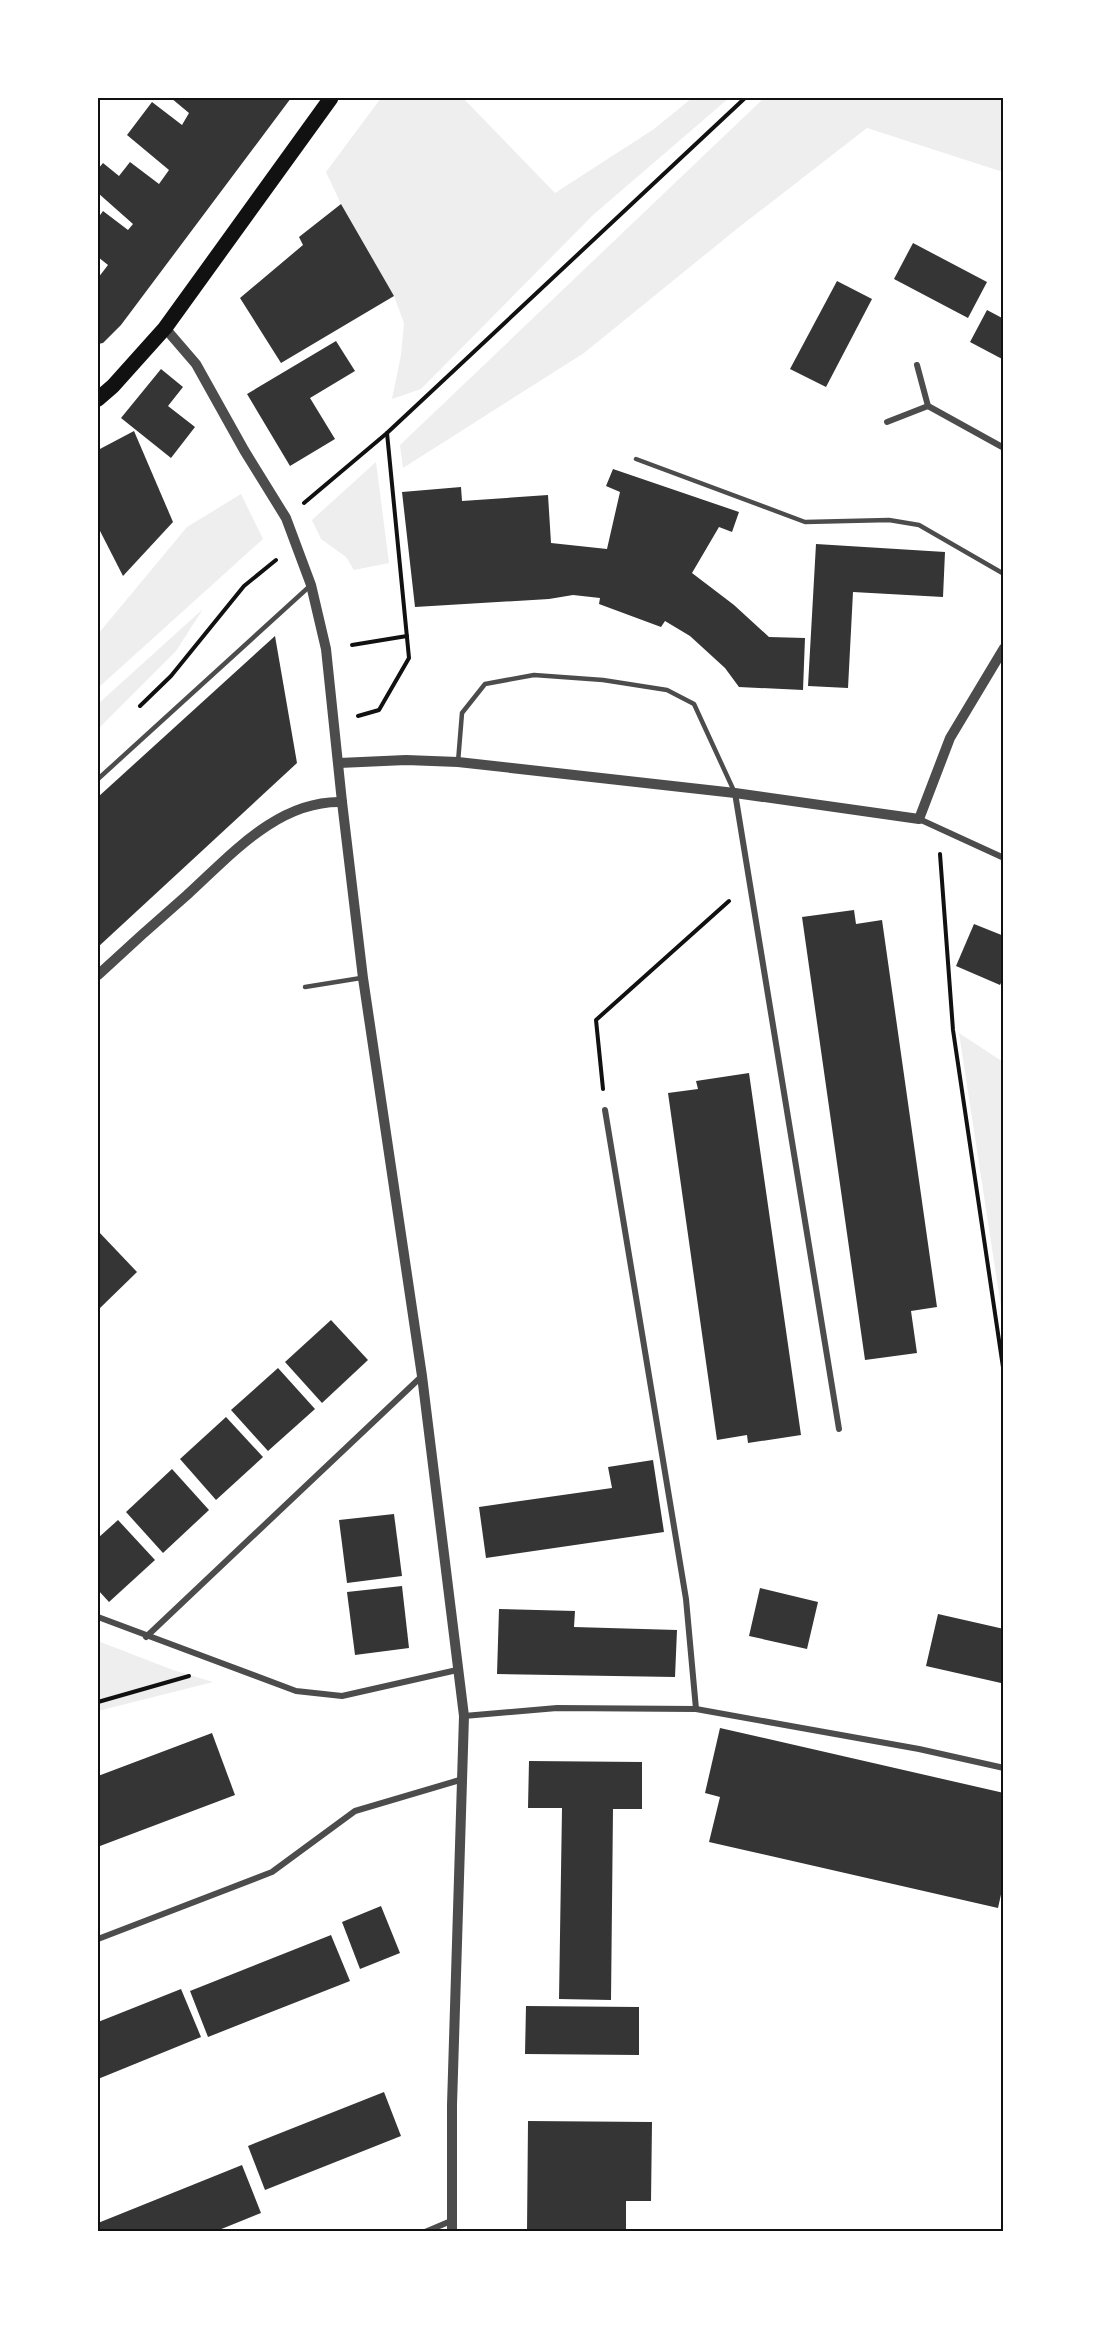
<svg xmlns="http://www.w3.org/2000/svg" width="1101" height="2329" font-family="'Archivo Narrow',sans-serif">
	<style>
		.green { fill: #eee }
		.building { fill: #353535 }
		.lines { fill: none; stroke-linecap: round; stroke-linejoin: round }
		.path { stroke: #111; stroke-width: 4 }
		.service { stroke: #4c4c4c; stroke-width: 4.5 }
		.minor { stroke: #4c4c4c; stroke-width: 6 }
		.tertiary { stroke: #4c4c4c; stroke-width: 10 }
		.primary { stroke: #111; stroke-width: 15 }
		.neatline { fill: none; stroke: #111; stroke-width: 2 }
	</style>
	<rect width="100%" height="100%" fill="#fff"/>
	<g class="green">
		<polygon points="381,98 463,98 555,193 654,129 692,98 729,98 593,215 421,389 392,399 401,355 404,323 394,296 341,204 326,172"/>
		<polygon points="764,98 1003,98 1003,172 867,128 738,228 584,353 403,468 400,445"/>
		<polygon points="376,462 389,563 354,570 346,557 321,539 312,520"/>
		<polygon points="241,494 263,539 98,688 98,634 187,527"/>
		<polygon points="203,609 176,651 98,729 98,704"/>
		<polygon points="959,1033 1003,1062 1003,1320"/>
		<polygon points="98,1641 173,1670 213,1682 98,1711"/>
	</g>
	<g class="building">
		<polygon points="171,98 291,98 121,325 103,343 98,344 98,278 108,265 98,257 98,218 103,211 128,230 133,224 98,193 98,169 103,163 119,176 130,162 159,184 169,170 127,135 152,102 182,125 189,113"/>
		<polygon points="341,204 394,296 281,363 240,298 303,245 299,237"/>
		<polygon points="913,243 987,282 968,318 894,279"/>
		<polygon points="837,281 872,299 826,387 790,369"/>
		<polygon points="987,310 1004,319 1004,360 970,342"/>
		<polygon points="336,341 355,371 310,398 335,439 290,466 247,394"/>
		<polygon points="161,369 183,387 168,406 195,427 171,458 121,418"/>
		<polygon points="134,431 173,522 123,576 98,527 98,450"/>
		<polygon points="613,469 739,512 732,532 719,527 692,573 734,605 769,637 805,638 803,690 739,687 725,668 690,636 665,621 661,627 599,604 600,598 573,595 549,599 415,607 402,492 461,487 462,501 548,495 551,543 607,549 620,492 606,486"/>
		<polygon points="816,544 945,552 943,597 853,592 848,688 808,686"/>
		<polygon points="275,636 297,763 98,947 98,797"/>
		<polygon points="854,910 856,924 882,920 937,1307 911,1311 917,1353 865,1360 802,917"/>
		<polygon points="974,924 1004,936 1004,977 1000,985 956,966"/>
		<polygon points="749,1073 801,1435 748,1443 747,1435 717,1440 668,1093 698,1089 696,1081"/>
		<polygon points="98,1231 137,1272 98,1310"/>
		<polygon points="331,1320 368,1360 322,1403 285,1362"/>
		<polygon points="278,1368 315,1409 268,1451 231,1410"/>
		<polygon points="226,1417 263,1457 216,1500 180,1459"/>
		<polygon points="653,1460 664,1532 486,1558 479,1507 612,1488 608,1467"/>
		<polygon points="172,1469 209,1510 163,1553 126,1512"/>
		<polygon points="394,1514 402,1576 347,1583 339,1520"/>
		<polygon points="118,1520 155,1560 109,1602 98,1590 98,1538"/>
		<polygon points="402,1586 409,1648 355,1655 347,1592"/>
		<polygon points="760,1588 818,1602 807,1649 749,1636"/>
		<polygon points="499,1609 575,1611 574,1627 677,1630 675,1677 497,1674"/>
		<polygon points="938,1614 1004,1629 1004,1673 1001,1683 926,1666"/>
		<polygon points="720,1728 1004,1793 1004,1881 998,1908 709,1842 720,1797 705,1793"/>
		<polygon points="212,1733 235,1795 100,1846 98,1840 98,1776"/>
		<polygon points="529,1761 642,1762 642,1809 613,1809 611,2000 559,1999 562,1808 528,1808"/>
		<polygon points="381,1906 400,1953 360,1969 342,1922"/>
		<polygon points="331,1935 350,1981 208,2037 190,1991"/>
		<polygon points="181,1989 201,2037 98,2079 98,2022"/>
		<polygon points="526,2006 639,2007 639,2055 525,2054"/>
		<polygon points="384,2092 401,2136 265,2190 248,2146"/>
		<polygon points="528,2121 652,2122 651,2201 626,2201 626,2232 527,2232"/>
		<polygon points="242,2165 261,2213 214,2232 98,2232 98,2223"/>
	</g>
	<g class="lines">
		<g class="path">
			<polyline points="304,503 387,433 745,98"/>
			<polyline points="352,645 407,636"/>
			<polyline points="140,706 171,676 244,586 276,560"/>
			<polyline points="358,716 379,710 409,658 387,433"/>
			<polyline points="940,854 953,1030 1004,1374"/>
			<polyline points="603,1089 596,1020 729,901"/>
			<polyline points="98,1702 189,1676"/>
		</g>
		<g class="service">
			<polyline points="636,459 805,522 889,520 919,525 1004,574"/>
			<polyline points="458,762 462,713 485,684 534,675 603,680 667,690 694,704 734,791"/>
			<polyline points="98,779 311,585"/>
			<polyline points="305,987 361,978"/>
		</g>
		<g class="minor">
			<polyline points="928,406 1004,448"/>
			<polyline points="887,422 928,406 917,365"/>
			<polyline points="735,793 839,1429"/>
			<polyline points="919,819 1004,858"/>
			<polyline points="605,1110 686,1599 696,1709"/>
			<polyline points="98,1617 296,1691 342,1696 457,1670"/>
			<polyline points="146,1637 422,1376"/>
			<polyline points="464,1716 557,1708 696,1709 919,1749 1004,1768"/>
			<polyline points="98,1939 272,1872 355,1811 463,1779"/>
			<polyline points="425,2232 451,2221"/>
		</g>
		<g class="tertiary">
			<polyline points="165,328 196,364 244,450 286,518 311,585 326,649 342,802 363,978 422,1376 464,1716 452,2105 452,2232"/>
			<polyline points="339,763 406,760 458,762 735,793 919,819 950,738 1004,648"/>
			<path d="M98,975C127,948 157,921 187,895C231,855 278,800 342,802"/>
		</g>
		<polyline class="primary" points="98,399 113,386 165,328 331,98"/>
	</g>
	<rect width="1101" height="2329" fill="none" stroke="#ffffff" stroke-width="198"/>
	<rect x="99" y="99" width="903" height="2131" class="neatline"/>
</svg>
